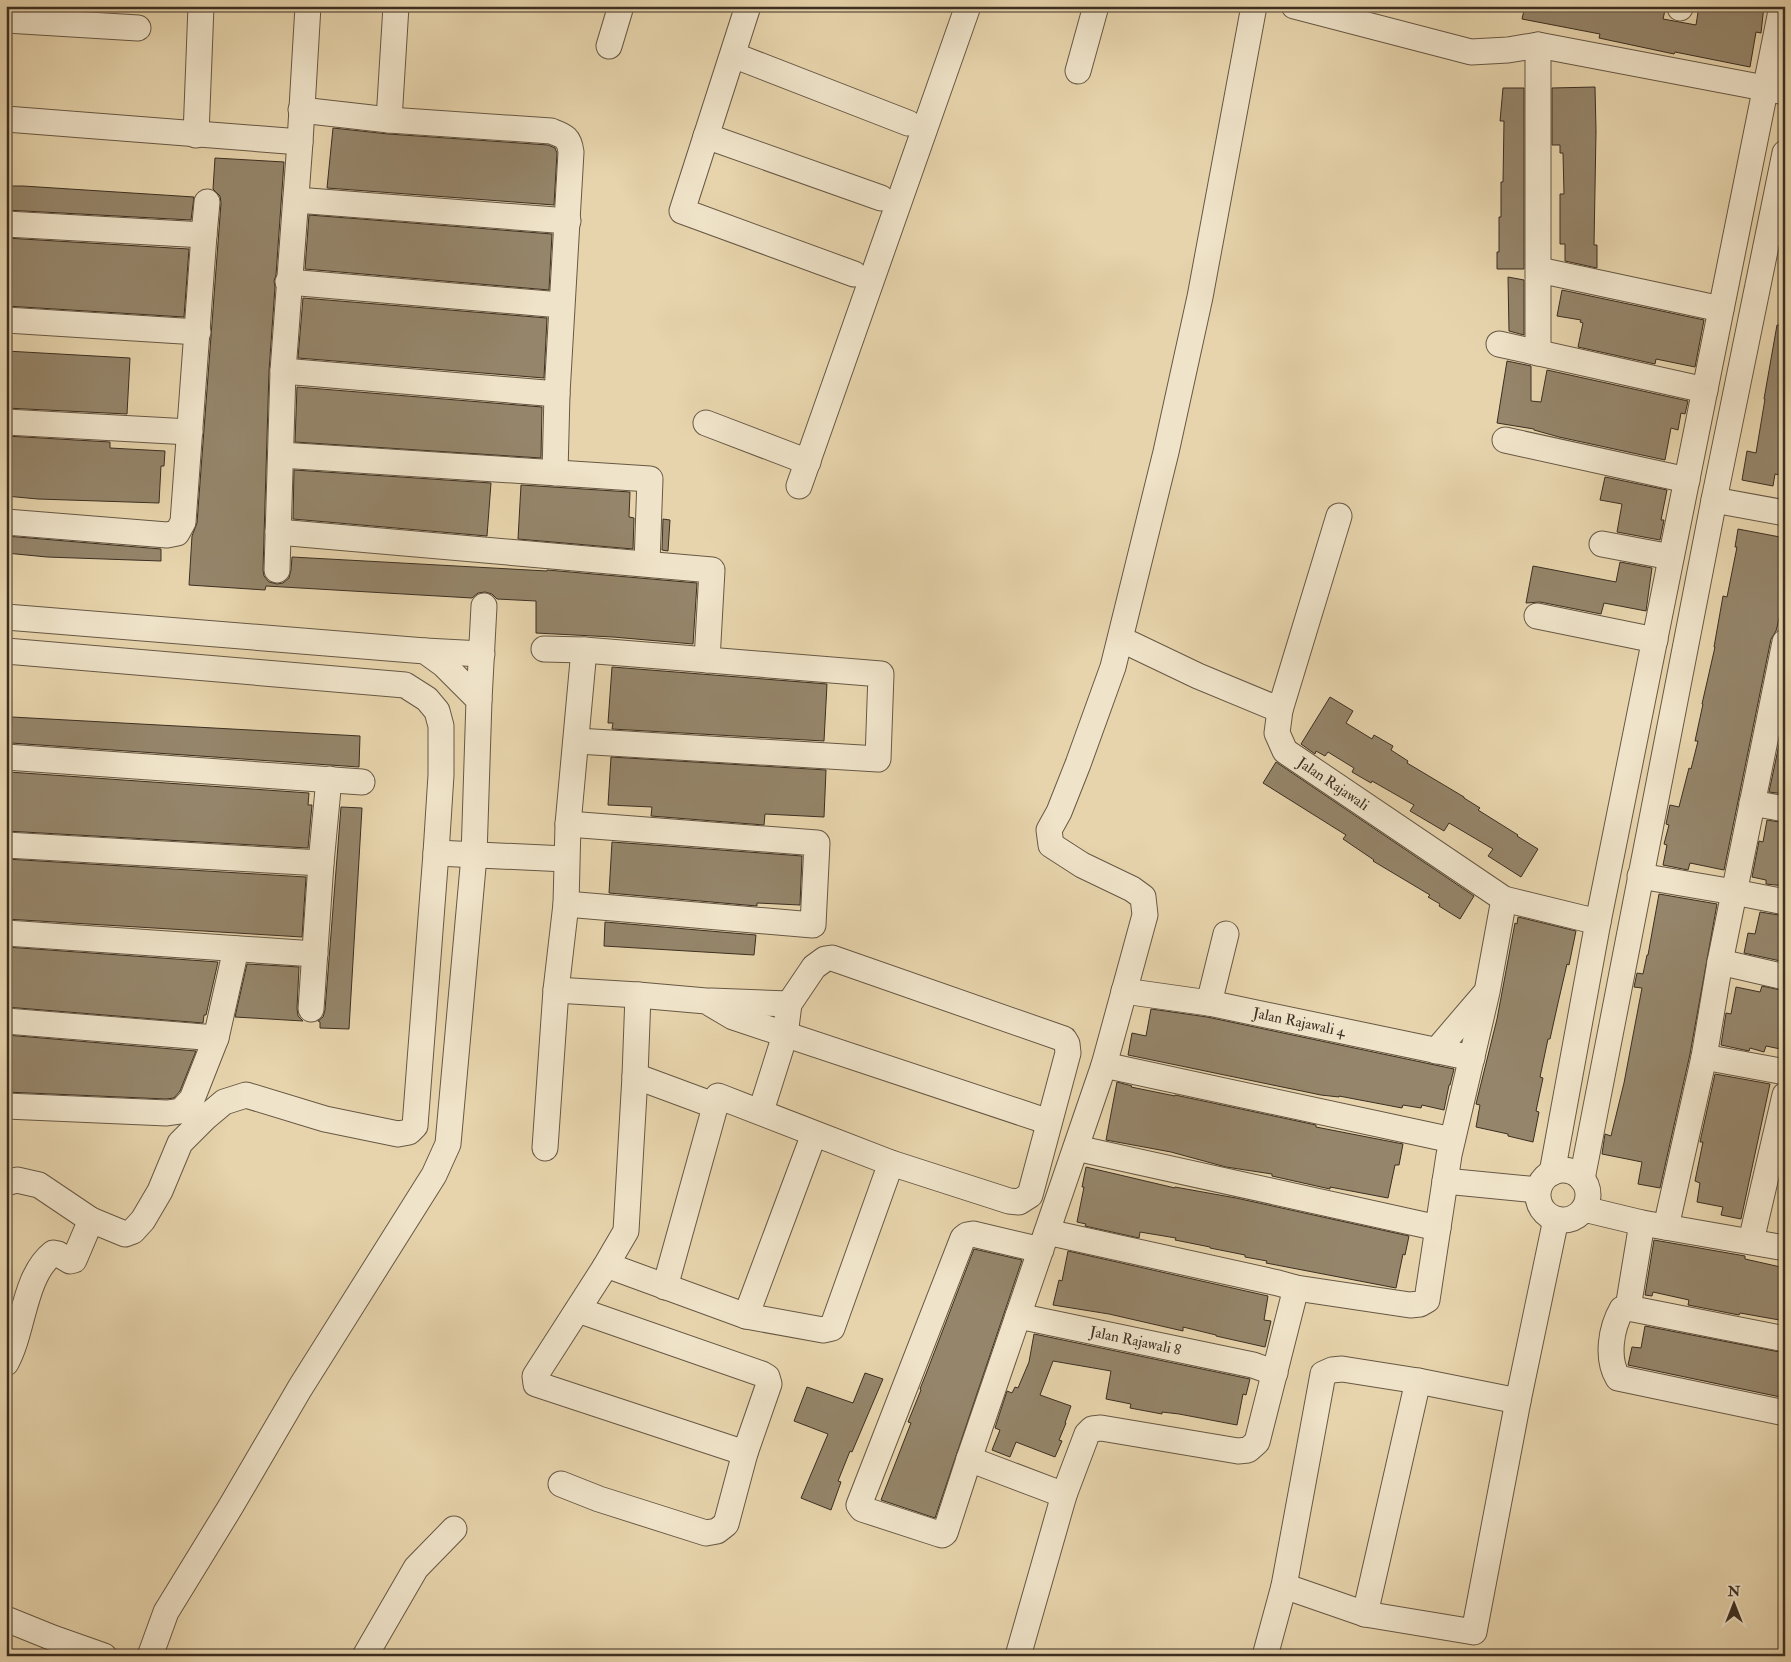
<svg xmlns="http://www.w3.org/2000/svg" width="1791" height="1662" font-family="'IM FELL Double Pica',serif">
	<style>
		.building { fill: #95856a; stroke: #3c2f22 }
		.lines { fill: none; stroke-linecap: round; stroke-linejoin: round }
		.minor-casing { stroke: #675844; stroke-width: 27 }
		.minor { stroke: #efe3c9; stroke-width: 25 }
		.labels { text-anchor: middle; stroke-width: 4; stroke-linejoin: round; paint-order: stroke }
		.street-label { font-size: 15px; fill: #3c2f22; stroke: #efe3c9 }
	</style>
	<rect width="100%" height="100%" fill="#e7d4ac"/>
	<filter id="stains"><feTurbulence type="fractalNoise" baseFrequency=".004" numOctaves="4"/><feColorMatrix values="0 0 0 0 .2 0 0 0 0 .09 0 0 0 0 .02 0 0 0 .5 -.17"/></filter>
	<radialGradient id="worn" r=".72"><stop offset=".6" stop-color="#630" stop-opacity="0"/><stop offset="1" stop-color="#630" stop-opacity=".3"/></radialGradient>
	<g class="building">
		<polygon points="1525,6 1666,6 1663,19 1696,25 1699,6 1764,6 1761,33 1756,32 1750,67 1675,52 1674,54 1599,38 1600,34 1522,19"/>
		<polygon points="1595,87 1596,131 1594,245 1597,245 1597,268 1565,261 1565,244 1560,244 1560,194 1564,194 1563,153 1560,153 1560,145 1552,145 1552,88"/>
		<polygon points="1503,88 1524,88 1524,269 1497,269 1497,252 1499,252 1499,217 1501,217 1501,182 1503,182 1504,121 1500,121"/>
		<polygon points="333,128 388,134 548,145 555,148 557,153 554,205 327,188"/>
		<polygon points="215,158 284,162 276,275 274,281 275,287 269,371 263,570 264,576 269,582 277,584 283,583 289,578 291,570 292,557 547,571 547,570 697,583 693,644 613,637 536,633 536,601 497,599 492,594 485,592 478,593 472,598 266,586 265,590 189,585 192,536 197,523 221,203 220,196 213,189"/>
		<polygon points="6,186 23,186 194,197 191,220 6,210"/>
		<polygon points="309,215 552,234 549,290 305,269"/>
		<polygon points="6,238 189,249 184,317 6,306"/>
		<polygon points="1508,277 1524,280 1524,335 1509,331"/>
		<polygon points="1562,290 1704,320 1695,367 1656,359 1655,364 1578,347 1583,323 1580,322 1581,320 1557,316"/>
		<polygon points="303,298 547,318 544,378 298,358"/>
		<polygon points="1777,325 1785,325 1785,476 1775,474 1773,486 1742,480 1747,451 1756,453 1765,399 1764,399"/>
		<polygon points="6,351 130,358 127,414 6,408"/>
		<polygon points="1507,361 1531,366 1531,401 1541,402 1547,370 1688,401 1685,414 1681,413 1678,430 1671,428 1665,460 1559,437 1534,430 1534,429 1497,423"/>
		<polygon points="297,387 542,407 541,458 295,442"/>
		<polygon points="6,436 110,442 110,448 165,451 164,466 161,466 159,503 38,499 6,496"/>
		<polygon points="294,470 491,483 487,536 293,519"/>
		<polygon points="1605,477 1667,490 1661,520 1664,520 1660,540 1617,532 1622,504 1600,500"/>
		<polygon points="521,485 630,492 629,517 634,518 633,549 518,539"/>
		<polygon points="663,519 670,520 668,551 662,550"/>
		<polygon points="1738,529 1785,538 1785,594 1776,631 1771,639 1724,870 1690,863 1688,870 1663,865 1667,845 1664,844 1669,825 1666,824 1670,805 1679,807 1689,768 1691,769 1698,741 1695,741 1703,704 1702,704 1715,647 1714,647 1723,596 1727,597 1737,547 1735,547"/>
		<polygon points="6,536 161,549 161,561 47,557 6,553"/>
		<polygon points="1620,562 1652,568 1646,611 1604,603 1601,614 1540,602 1526,603 1533,566 1616,582"/>
		<polygon points="612,667 827,684 824,741 612,729 613,723 608,723"/>
		<polygon points="1330,697 1353,711 1346,723 1372,739 1374,735 1393,746 1391,750 1408,761 1407,763 1464,797 1464,798 1480,808 1478,810 1518,835 1517,836 1538,849 1521,877 1488,856 1493,849 1449,823 1444,831 1410,811 1414,805 1372,781 1371,783 1352,772 1354,768 1328,752 1325,756 1316,751 1315,754 1301,744"/>
		<polygon points="12,717 360,736 359,767 11,743"/>
		<polygon points="1780,740 1785,741 1785,794 1769,792"/>
		<polygon points="611,757 826,770 824,817 765,814 764,825 651,816 652,807 608,805"/>
		<polygon points="1276,762 1474,896 1460,919 1439,906 1440,904 1428,897 1430,895 1373,861 1374,860 1343,839 1346,835 1263,783"/>
		<polygon points="9,772 309,793 308,805 312,805 308,848 6,831 6,774 9,774"/>
		<polygon points="341,807 362,808 349,1029 320,1028 320,1022 318,1021 323,1017 325,1010"/>
		<polygon points="1767,820 1785,823 1785,886 1766,884 1766,880 1752,877 1759,841 1763,842"/>
		<polygon points="612,842 802,856 800,905 757,903 757,906 609,893"/>
		<polygon points="6,859 306,877 302,937 6,919"/>
		<polygon points="1659,894 1717,904 1690,1054 1660,1188 1638,1184 1642,1162 1602,1154 1605,1134 1611,1136 1624,1083 1642,988 1634,987 1637,973 1643,974 1647,955 1648,955"/>
		<polygon points="1760,912 1785,916 1785,962 1744,953 1748,933 1755,934"/>
		<polygon points="1518,917 1576,931 1569,965 1567,964 1558,1003 1550,1039 1548,1039 1540,1077 1543,1078 1536,1111 1539,1112 1533,1142 1508,1136 1508,1134 1476,1127 1480,1105 1476,1104 1497,1019 1515,923 1517,924"/>
		<polygon points="605,922 756,935 754,955 604,946"/>
		<polygon points="6,947 218,962 206,1015 204,1015 203,1023 6,1007"/>
		<polygon points="247,964 299,967 297,1008 298,1016 303,1021 235,1017"/>
		<polygon points="1762,986 1785,991 1785,1050 1766,1046 1764,1052 1750,1048 1749,1051 1721,1045 1726,1013 1731,1014 1736,987 1760,992"/>
		<polygon points="1151,1009 1207,1017 1454,1069 1450,1085 1449,1085 1444,1110 1422,1105 1421,1108 1403,1105 1402,1108 1339,1096 1339,1097 1321,1095 1128,1055 1132,1033 1146,1036"/>
		<polygon points="6,1035 196,1051 180,1091 174,1098 166,1099 6,1092"/>
		<polygon points="1715,1074 1770,1084 1741,1219 1721,1215 1723,1207 1697,1202 1700,1183 1695,1181 1703,1142 1700,1142"/>
		<polygon points="1117,1082 1132,1086 1131,1087 1175,1096 1175,1095 1316,1125 1316,1127 1403,1144 1399,1165 1395,1165 1388,1198 1330,1187 1330,1189 1272,1176 1272,1174 1226,1167 1171,1152 1106,1140"/>
		<polygon points="1086,1167 1175,1188 1175,1187 1236,1198 1409,1236 1405,1255 1403,1254 1396,1288 1266,1263 1267,1261 1245,1257 1245,1255 1210,1248 1210,1247 1175,1240 1176,1238 1140,1232 1139,1238 1085,1226 1086,1224 1077,1222 1084,1187 1082,1187"/>
		<polygon points="1654,1240 1745,1256 1745,1259 1785,1268 1785,1321 1740,1313 1739,1315 1688,1305 1689,1300 1653,1292 1652,1296 1645,1295"/>
		<polygon points="974,1249 1022,1260 935,1518 881,1500 911,1423 908,1422 921,1390 920,1389 926,1374"/>
		<polygon points="1068,1251 1268,1296 1264,1320 1271,1321 1265,1347 1216,1336 1216,1335 1183,1327 1183,1331 1109,1314 1053,1305 1059,1280 1062,1281"/>
		<polygon points="1645,1326 1785,1353 1785,1398 1628,1365 1632,1347 1641,1348"/>
		<polygon points="1034,1334 1250,1379 1246,1395 1243,1394 1237,1425 1179,1414 1162,1412 1162,1414 1130,1408 1131,1404 1106,1399 1111,1371 1053,1361 1040,1395 1071,1406 1065,1423 1066,1423 1059,1440 1062,1441 1055,1457 1016,1442 1010,1457 992,1450 1000,1430 995,1428 1007,1391 1012,1393 1015,1387 1018,1388 1029,1362"/>
		<polygon points="865,1373 883,1379 852,1452 850,1451 838,1481 841,1482 831,1510 801,1498 828,1434 794,1421 807,1387 853,1403"/>
	</g>
	<g class="lines">
		<g class="minor-casing">
			<g id="minor">
				<polyline points="748,6 682,211 854,274"/>
				<polyline points="1294,6 1471,52 1508,50 1538,45 1785,92"/>
				<polyline points="1680,8 1681,6"/>
				<polyline points="6,20 138,28"/>
				<polyline points="1538,45 1538,353"/>
				<polyline points="609,46 621,6"/>
				<polyline points="733,55 908,123"/>
				<polyline points="1078,71 1096,6"/>
				<polyline points="6,119 300,142 308,6"/>
				<polyline points="389,120 396,6"/>
				<polyline points="196,135 201,6"/>
				<polyline points="706,136 881,198"/>
				<polyline points="296,200 568,221"/>
				<polyline points="6,224 204,235 207,202"/>
				<polyline points="1539,270 1721,309"/>
				<polyline points="288,282 561,305"/>
				<polyline points="6,320 198,332"/>
				<polyline points="1499,344 1705,390"/>
				<path d="M283,371L557,394L571,152C569,137 564,136 551,131L389,120L301,110"/>
				<polyline points="6,422 190,432"/>
				<polyline points="706,423 808,462"/>
				<polyline points="1505,440 1687,480"/>
				<polyline points="281,455 650,479 647,563"/>
				<polyline points="555,473 557,394"/>
				<polyline points="799,486 968,6"/>
				<polyline points="1714,500 1785,513"/>
				<path id="s1" d="M1339,516L1280,710L1277,733L1285,751L1504,899L1598,922"/>
				<polyline points="6,522 167,535 177,533 183,522 204,235"/>
				<polyline points="278,532 712,570 707,660"/>
				<polyline points="1602,544 1671,557"/>
				<polyline points="277,570 283,371 300,142"/>
				<polyline points="1537,616 1655,640"/>
				<polyline points="6,617 425,651 443,664 479,700 474,856 448,1144 434,1175 300,1388 231,1506 166,1612 150,1656"/>
				<polyline points="1131,644 1198,676 1280,710"/>
				<polyline points="544,649 584,650 881,674 878,759 577,741"/>
				<polyline points="6,651 405,685 427,699 437,711 441,726 441,775 436,853 415,1126 409,1132 398,1134 325,1119 246,1095 224,1102 205,1118 180,1143 160,1191 143,1220 133,1231 125,1234 91,1220 39,1185 17,1180 6,1183"/>
				<polyline points="425,651 482,654"/>
				<polyline points="479,700 484,606"/>
				<polyline points="6,757 362,782"/>
				<polyline points="1752,803 1785,809"/>
				<polyline points="6,845 321,863"/>
				<polyline points="436,853 566,859"/>
				<polyline points="1640,876 1734,892 1785,902"/>
				<polyline points="566,904 813,925 817,843 568,824"/>
				<polyline points="6,933 315,954"/>
				<polyline points="1720,962 1785,977"/>
				<polyline points="556,990 638,995 706,1001 733,1017 1049,1122"/>
				<path id="s2" d="M1124,991L1209,1003L1472,1058"/>
				<polyline points="638,995 635,1076 626,1231 605,1267 535,1376 536,1384 745,1453"/>
				<polyline points="711,1001 789,1004"/>
				<polyline points="1209,1003 1226,934"/>
				<polyline points="311,1009 321,863 329,779"/>
				<polyline points="6,1021 216,1038"/>
				<polyline points="1436,1051 1483,996"/>
				<polyline points="1704,1057 1785,1072"/>
				<polyline points="1104,1065 1452,1140"/>
				<polyline points="635,1076 716,1106"/>
				<polyline points="6,1106 167,1113 181,1111 192,1099 216,1038 236,949"/>
				<polyline points="545,1148 556,990 566,904 568,824 584,650"/>
				<polyline points="1076,1148 1438,1228"/>
				<circle cx="1563" cy="1195" r="25"/>
				<polyline points="1552,1173 1598,922 1782,6"/>
				<polyline points="1582,1179 1714,500 1785,153"/>
				<polyline points="1445,1181 1538,1190"/>
				<polyline points="1584,1209 1642,1223 1785,1248"/>
				<polyline points="1666,1227 1704,1057 1720,962 1785,642"/>
				<polyline points="1047,1232 1278,1283 1296,1288 1410,1305 1420,1304 1427,1300 1449,1155 1487,992 1504,899"/>
				<polyline points="1751,1241 1785,1095"/>
				<polyline points="1041,1250 973,1234 967,1235 963,1238 859,1505 862,1509 939,1534 942,1535 945,1533 969,1459 1104,1065 1145,915 1143,897 1132,889 1082,865 1051,845 1049,830 1059,812 1078,764 1113,667 1166,452 1200,297 1254,6"/>
				<polyline points="605,1267 612,1267 746,1316 823,1330 832,1328 891,1163"/>
				<polyline points="665,1287 718,1096 891,1163 1009,1201 1019,1202 1030,1195 1068,1053 1067,1044 1064,1039 832,958 825,959 814,967 789,1004 785,1035 761,1111"/>
				<polyline points="1628,1308 1642,1223"/>
				<polyline points="746,1316 814,1134"/>
				<path id="s3" d="M1018,1316L1253,1365L1275,1373"/>
				<path d="M1785,1339L1628,1308L1622,1309C1611,1328 1606,1358 1618,1378L1785,1413"/>
				<path d="M6,1363C24,1331 23,1277 53,1253L58,1254L70,1261L74,1260L91,1220"/>
				<polyline points="969,1459 1064,1495"/>
				<polyline points="561,1484 599,1499 706,1533 717,1531 726,1524 745,1453 769,1384 767,1377 762,1374 578,1310"/>
				<polyline points="1284,1586 1365,1614 1474,1632 1518,1401 1556,1219"/>
				<polyline points="1365,1614 1418,1381"/>
				<polyline points="6,1619 53,1638 104,1656"/>
				<polyline points="365,1656 416,1568 454,1529"/>
				<polyline points="1018,1656 1064,1495 1087,1434 1092,1429 1101,1428 1238,1451 1248,1450 1257,1442 1296,1288"/>
				<polyline points="1265,1656 1284,1586 1323,1374 1332,1370 1342,1369 1418,1381 1518,1401"/>
			</g>
		</g>
		<use href="#minor" class="minor"/>
	</g>
	<g class="labels">
		<g class="street-label">
			<text dy="5" stroke="none"><textPath href="#s1" startOffset="304">Jalan Rajawali</textPath></text>
			<text dy="5" stroke="none"><textPath href="#s2" startOffset="178">Jalan Rajawali 4</textPath></text>
			<text dy="5" stroke="none"><textPath href="#s3" startOffset="120">Jalan Rajawali 8</textPath></text>
		</g>
	</g>
	<rect width="1791" height="1662" fill="none" stroke="#e7d4ac" stroke-width="25"/>
	<rect x="8" y="8" width="1776" height="1647" fill="none" stroke="#3c2f22" stroke-width="2.5"/>
	<rect x="12" y="12" width="1766" height="1637" fill="none" stroke="#3c2f22"/>
	<g transform="translate(1734 1604)" stroke="#efe3c9" stroke-width="4" paint-order="stroke">
	<path d="M0-4L9 19L0 12L-9 19Z" fill="#3c2f22"/>
	<text y="-8" font-size="14" font-weight="bold" text-anchor="middle" fill="#3c2f22">N</text>
	</g>
	<rect width="100%" height="100%" filter="url(#stains)"/>
	<rect width="100%" height="100%" fill="url(#worn)"/>
</svg>
